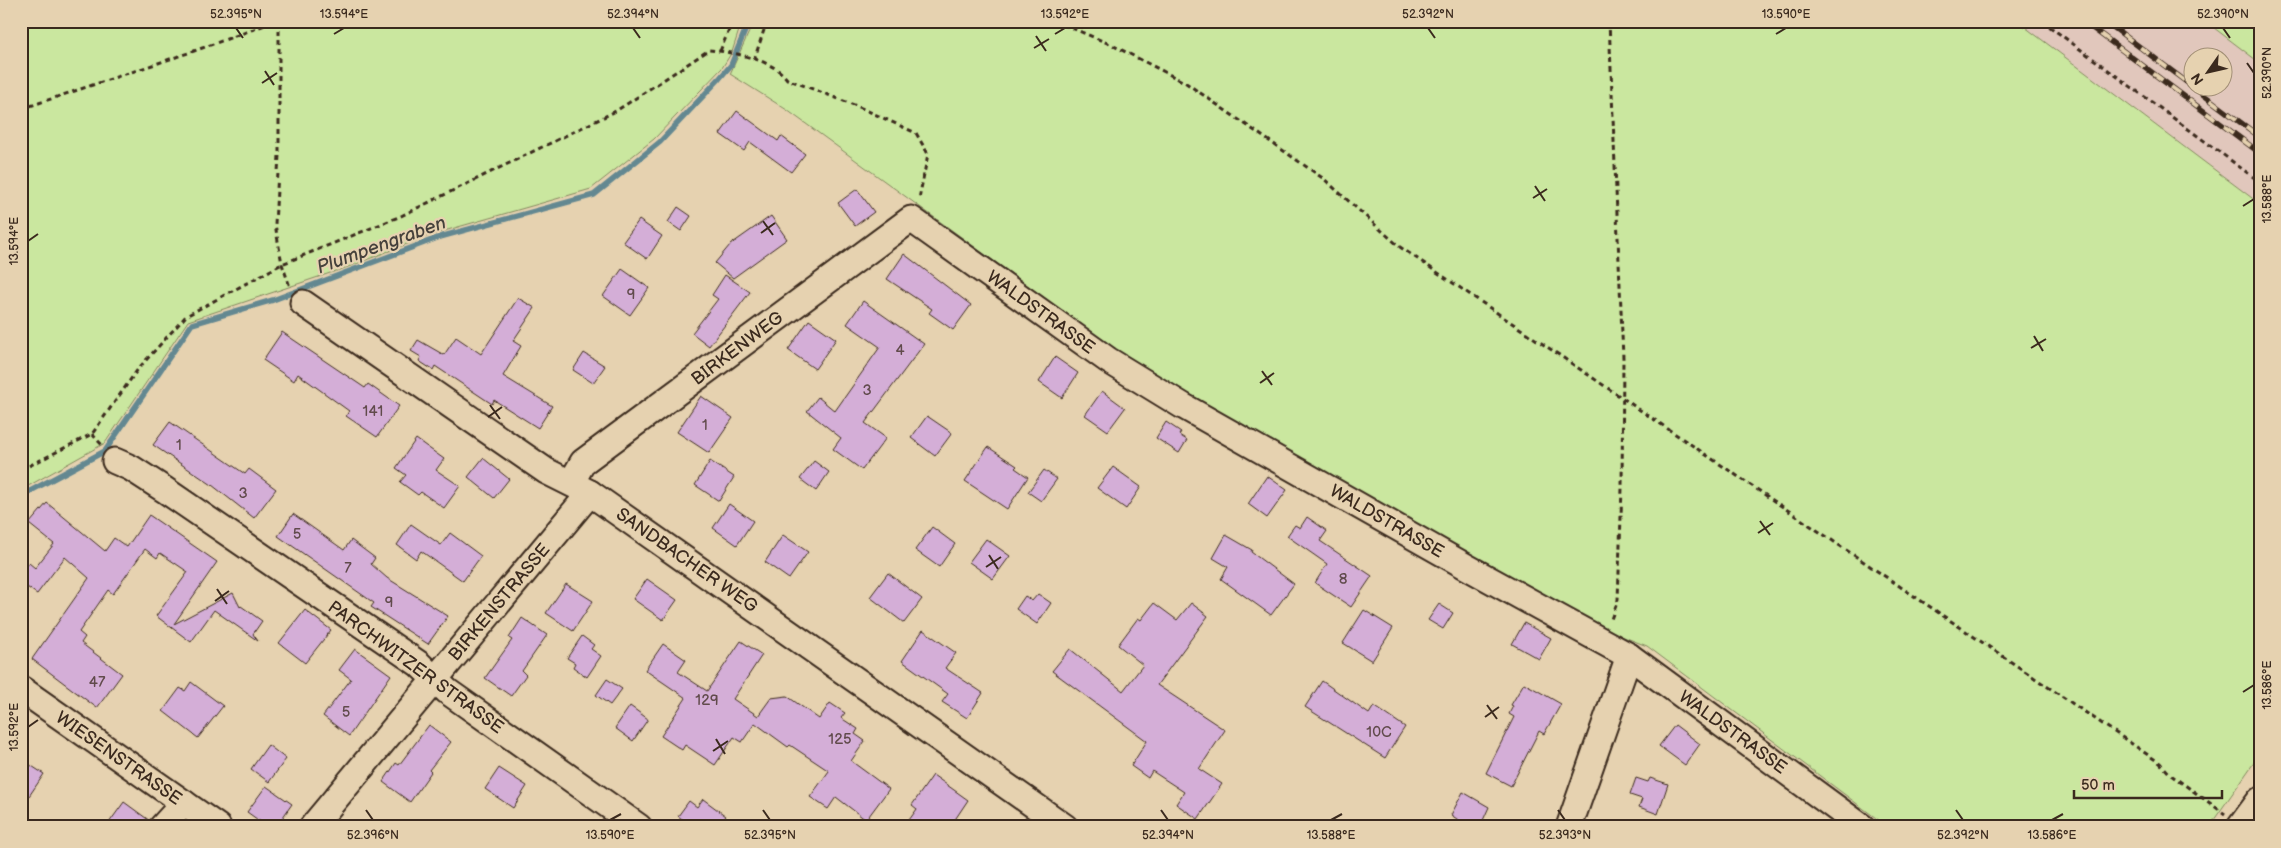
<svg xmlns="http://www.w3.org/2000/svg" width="2281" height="848" font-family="'Balsamiq Sans',sans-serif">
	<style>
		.built { fill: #e1c7bc; fill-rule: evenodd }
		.green { fill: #cae79f; stroke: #82885e }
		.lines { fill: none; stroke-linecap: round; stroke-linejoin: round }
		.stream { stroke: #638891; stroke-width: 5.5 }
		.building { fill: #d4aed7; stroke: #3b2a1e }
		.minor-casing { stroke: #3b2a1e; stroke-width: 29 }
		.path { stroke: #3b2a1e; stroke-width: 3; stroke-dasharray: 5 4; stroke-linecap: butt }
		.minor { stroke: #e6d2b0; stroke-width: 25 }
		.rail-casing { stroke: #3b2a1e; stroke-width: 5.5 }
		.rail { stroke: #e6d2b0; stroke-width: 4; stroke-dasharray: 11; stroke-linecap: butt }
		.ticks { fill: none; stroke: #3b2a1e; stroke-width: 2 }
		.labels { text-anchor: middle; stroke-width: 4.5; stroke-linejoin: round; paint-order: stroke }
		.number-label { font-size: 15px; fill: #614b4c }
		.street-label { font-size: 18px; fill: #3b2a1e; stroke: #e6d2b0 }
		.water-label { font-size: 19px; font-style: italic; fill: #45413b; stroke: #e6d2b0 }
		.neatline { fill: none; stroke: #3b2a1e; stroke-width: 2 }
		.ticks-label { font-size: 12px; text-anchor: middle; fill: #3b2a1e }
	</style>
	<rect width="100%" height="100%" fill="#e6d2b0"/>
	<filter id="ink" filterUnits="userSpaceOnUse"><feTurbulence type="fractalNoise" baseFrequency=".02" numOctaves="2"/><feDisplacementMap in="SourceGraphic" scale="10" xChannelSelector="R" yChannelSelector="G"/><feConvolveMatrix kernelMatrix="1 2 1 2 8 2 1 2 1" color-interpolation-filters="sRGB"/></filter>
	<g filter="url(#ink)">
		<path class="built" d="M2017,21H2205L2260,63V204ZM2194,58H2224V88H2194Z"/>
		<g class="green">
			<polygon points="21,21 742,21 732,52 722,68 654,139 591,189 430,235 348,267 188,321 105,443 21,490"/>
			<polygon points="754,21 2017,21 2260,204 2260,754 2209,827 1888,827 1647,646 1585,622 1142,369 787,110 730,74"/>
			<polygon points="2205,21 2260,21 2260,63"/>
		</g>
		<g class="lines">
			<polyline class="stream" points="21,496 105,451 192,324 273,300 440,237 594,195 660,142 719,79 731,65 749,21"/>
		</g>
		<g class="building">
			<polygon points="737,111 778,141 781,136 805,154 791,172 750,142 744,151 720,134"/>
			<polygon points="857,189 874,212 855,226 838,203"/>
			<polygon points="678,207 691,216 681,231 668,222"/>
			<polygon points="771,216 787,239 733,278 715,263 730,245"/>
			<polygon points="639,220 662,236 647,259 623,242"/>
			<polygon points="904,254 971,305 953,330 929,313 932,309 887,279"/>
			<polygon points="622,269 649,288 630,315 603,296"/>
			<polygon points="725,275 750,292 709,346 692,333 718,299 712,295"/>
			<polygon points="518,298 535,308 513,341 521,346 503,376 552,406 538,428 494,400 492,404 435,366 433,370 419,361 421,357 411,351 418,340 444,355 456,337 481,354"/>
			<polygon points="863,301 924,344 865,423 886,438 862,470 833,449 841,438 807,411 818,397 835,411 880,347 847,324"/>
			<polygon points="809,320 836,339 815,369 788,350"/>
			<polygon points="282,332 365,388 368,384 399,406 377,437 346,416 349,411 298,374 294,381 263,360"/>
			<polygon points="584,353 605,366 593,383 573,370"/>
			<polygon points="1055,357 1078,373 1062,398 1039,382"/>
			<polygon points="1102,391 1125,408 1108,431 1085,415"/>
			<polygon points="701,396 733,418 709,453 677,432"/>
			<polygon points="927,416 952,433 935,456 911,438"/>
			<polygon points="170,422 245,474 249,469 276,489 254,518 212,485 153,445"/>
			<polygon points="1166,422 1181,432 1179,435 1187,440 1179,453 1156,438"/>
			<polygon points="416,439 444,459 436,470 460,486 444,508 421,492 418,495 400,482 406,475 396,468"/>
			<polygon points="988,447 1017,466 1015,468 1028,477 1007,509 965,481"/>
			<polygon points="483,458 509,479 494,498 468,477"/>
			<polygon points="710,461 734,477 719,501 695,485"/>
			<polygon points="814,461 829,472 816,491 800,479"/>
			<polygon points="1113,467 1141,487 1126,509 1097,488"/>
			<polygon points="1044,470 1057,479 1041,501 1028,492"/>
			<polygon points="1267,476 1287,490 1267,518 1248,504"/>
			<polygon points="47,503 105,551 114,538 127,547 149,515 217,562 174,624 233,593 240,607 241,606 262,621 253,634 258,641 214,610 191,642 156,616 188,572 160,553 157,558 145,549 113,594 108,590 79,632 85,637 81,643 122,674 97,708 32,659 89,578 65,557 37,594 21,583 21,573 29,563 35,568 54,544 29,524"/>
			<polygon points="729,504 753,521 737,545 713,528"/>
			<polygon points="293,514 344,550 351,540 375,558 371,564 387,578 448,616 428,644 371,607 374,603 278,536"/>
			<polygon points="1307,517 1327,531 1320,541 1372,576 1351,607 1315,583 1327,564 1287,536 1295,525 1300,528"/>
			<polygon points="411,524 441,545 450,533 481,556 463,581 421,551 416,559 397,545"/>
			<polygon points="932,527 955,544 939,567 915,550"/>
			<polygon points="783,535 808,552 789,579 765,562"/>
			<polygon points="1226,535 1252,550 1251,552 1294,584 1271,615 1221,579 1228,567 1213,558"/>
			<polygon points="986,539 1010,556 993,579 969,562"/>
			<polygon points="888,573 922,599 904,623 870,597"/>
			<polygon points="647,579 677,600 663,620 633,599"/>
			<polygon points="566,584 593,601 573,631 546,613"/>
			<polygon points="1038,594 1051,603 1037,624 1016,609 1025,596 1032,601"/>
			<polygon points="1154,603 1177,620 1191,603 1208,616 1157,685 1225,730 1199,769 1222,784 1198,819 1176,804 1184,792 1152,771 1148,778 1131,766 1147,741 1052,671 1070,649 1123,691 1143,665 1118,645 1138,618 1141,620"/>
			<polygon points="1439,604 1453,613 1443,629 1428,620"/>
			<polygon points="305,610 331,630 305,663 279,643"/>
			<polygon points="1364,610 1393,628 1372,661 1343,643"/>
			<polygon points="522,618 547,635 522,671 526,675 511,696 485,678 512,640 509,638"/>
			<polygon points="1524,623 1551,638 1539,659 1512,644"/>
			<polygon points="923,630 956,653 945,668 983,693 967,718 942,702 948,694 902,661"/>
			<polygon points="582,636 594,645 591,649 601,656 587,677 573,667 575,663 567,658"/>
			<polygon points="741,641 762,655 733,699 758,716 771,698 787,696 819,719 830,703 845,713 841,718 858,729 855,734 865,741 851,761 889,789 866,820 836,797 828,809 810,797 829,771 790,745 788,747 755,723 742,742 734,737 715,765 685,745 682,750 661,736 686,698 645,670 663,644 686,660 678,672 707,691"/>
			<polygon points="355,649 391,675 349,736 323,716 351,679 339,670"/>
			<polygon points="607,679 622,689 610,705 596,695"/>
			<polygon points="1322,681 1369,714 1374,706 1405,727 1385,758 1305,707"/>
			<polygon points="191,682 223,706 198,738 163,711 180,688 185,691"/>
			<polygon points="1524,683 1561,704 1544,734 1539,731 1511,786 1486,773 1514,717 1509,714 1513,706 1511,705"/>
			<polygon points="630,706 648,719 633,741 615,728"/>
			<polygon points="429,725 451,742 429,770 431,772 410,802 383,782 396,763 399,765"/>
			<polygon points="1675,725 1700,744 1685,765 1659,746"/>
			<polygon points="268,745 286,759 269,782 251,769"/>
			<polygon points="21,759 44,774 21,808"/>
			<polygon points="499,768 527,786 513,808 485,789"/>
			<polygon points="933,775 968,800 950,827 904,827 917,809 912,805"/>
			<polygon points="1636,778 1648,782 1650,778 1668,784 1658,814 1639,807 1642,799 1630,795"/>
			<polygon points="266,786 292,804 276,827 268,827 247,812"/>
			<polygon points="1463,792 1489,807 1480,827 1469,827 1451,815"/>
			<polygon points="703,799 726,816 718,827 693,827 678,816 689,801 697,807"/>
			<polygon points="124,802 150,821 148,827 106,827"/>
		</g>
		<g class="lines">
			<g class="minor-casing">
				<g id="minor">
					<polyline points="303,303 546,471 590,493 1065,827"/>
					<polyline points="115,461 131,468 165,490 419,664 447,691 639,827"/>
					<polyline points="571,483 583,462 911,219 1108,360 1183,406 1467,567 1629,656 1862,827"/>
					<polyline points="21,689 218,827"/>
					<polyline points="162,827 184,803"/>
					<polyline points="312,827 590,493"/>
					<polyline points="1569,827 1629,656"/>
					<polyline points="2240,827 2260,800"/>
				</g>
			</g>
			<g class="path">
				<polyline points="279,21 279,155 275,224 282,264 290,287"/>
				<polyline points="1055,21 1112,45 1186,83 1324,179 1400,247 2160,763 2171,775 2225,814"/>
				<polyline points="1609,21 1623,358 1622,488 1618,600 1610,622"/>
				<polyline points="2042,21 2260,182"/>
				<polyline points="720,51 733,21"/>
				<polyline points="754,60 767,21"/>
				<polyline points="21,109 194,51 276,21"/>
				<polyline points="92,434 102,445"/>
				<path d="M21,470L92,434L138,369L186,316L282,264L401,216L616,111L709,50C733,52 772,59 787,79L859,107L916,133L928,154L919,199"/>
			</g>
			<use href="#minor" class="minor"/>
			<g class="rail-casing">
				<g id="rail">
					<polyline points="2083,21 2260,153"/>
					<polyline points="2105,21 2260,137"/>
				</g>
			</g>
			<use href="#rail" class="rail"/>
		</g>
	</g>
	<path class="ticks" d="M236,28L243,38M633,28L640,38M1428,28L1435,38M2223,28L2230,38M334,34L344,28M1055,34L1065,28M1776,34L1786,28M1036,36L1046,51M1034,48L1049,39M2247,63L2254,73M265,71L274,85M262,83L277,73M1535,186L1545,201M1533,198L1547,189M2243,206L2254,199M763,221L773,235M761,233L775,223M28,241L38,234M2034,336L2043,351M2031,348L2046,339M1262,371L1272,385M1260,383L1274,373M490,405L500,419M488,417L502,407M1760,521L1770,535M1758,533L1773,523M989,555L998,569M986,567L1001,557M217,589L227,604M215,601L229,591M2243,692L2254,685M1487,705L1497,719M1485,717L1499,707M28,727L38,720M716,739L725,754M713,751L728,741M366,810L373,820M763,810L770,820M1161,810L1168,820M1558,810L1565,820M1956,810L1963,820M610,820L621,814M1331,820L1342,814M2052,820L2063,814"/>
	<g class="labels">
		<g class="number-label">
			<text x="631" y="299">9</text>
			<text x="900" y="355">4</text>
			<text x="867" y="395">3</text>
			<text x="373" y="416">141</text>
			<text x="705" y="430">1</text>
			<text x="179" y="450">1</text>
			<text x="243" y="498">3</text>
			<text x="297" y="539">5</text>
			<text x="348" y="573">7</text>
			<text x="1343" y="584">8</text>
			<text x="389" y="607">9</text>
			<text x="97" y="687">47</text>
			<text x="707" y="705">129</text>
			<text x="346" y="717">5</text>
			<text x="1379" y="737">10C</text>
			<text x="840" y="744">125</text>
		</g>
		<g class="street-label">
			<text transform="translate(1041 312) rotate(36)" y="6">WALDSTRASSE</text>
			<text transform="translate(737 348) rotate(-37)" y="6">BIRKENWEG</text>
			<text transform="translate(1387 521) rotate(30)" y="6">WALDSTRASSE</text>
			<text transform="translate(687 560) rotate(35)" y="6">SANDBACHER WEG</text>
			<text transform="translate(499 602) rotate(-50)" y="6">BIRKENSTRASSE</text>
			<text transform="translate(416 667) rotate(36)" y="6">PARCHWITZER STRASSE</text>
			<text transform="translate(1733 732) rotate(36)" y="6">WALDSTRASSE</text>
			<text transform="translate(119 758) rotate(35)" y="6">WIESENSTRASSE</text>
		</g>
		<g class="water-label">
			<text transform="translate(381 244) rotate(-20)" y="7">Plumpengraben</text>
		</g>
	</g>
	<rect width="2281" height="848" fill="none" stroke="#e6d2b0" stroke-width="55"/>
	<g transform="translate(2208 72) rotate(236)"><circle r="24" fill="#e6d2b0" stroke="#a28f76"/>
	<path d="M0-4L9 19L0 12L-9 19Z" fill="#3b2a1e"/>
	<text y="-8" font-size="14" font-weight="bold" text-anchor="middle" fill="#3b2a1e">N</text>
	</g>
	<path d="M2074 790v8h148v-8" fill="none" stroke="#3b2a1e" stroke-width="2.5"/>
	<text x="2081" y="790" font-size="15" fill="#3b2a1e" stroke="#e6d2b0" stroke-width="4" paint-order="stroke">50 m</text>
	<rect x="28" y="28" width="2226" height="792" class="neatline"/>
	<g class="ticks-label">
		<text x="236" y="18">52.395°N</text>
		<text x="344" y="18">13.594°E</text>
		<text x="633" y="18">52.394°N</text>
		<text x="1065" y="18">13.592°E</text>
		<text x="1428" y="18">52.392°N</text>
		<text x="1786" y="18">13.590°E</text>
		<text x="2223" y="18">52.390°N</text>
		<text transform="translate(2267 73) rotate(-90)" y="4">52.390°N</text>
		<text transform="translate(2267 199) rotate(-90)" y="4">13.588°E</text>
		<text transform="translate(14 241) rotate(-90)" y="4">13.594°E</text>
		<text transform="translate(2267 685) rotate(-90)" y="4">13.586°E</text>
		<text transform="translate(14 727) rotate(-90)" y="4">13.592°E</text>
		<text x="373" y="839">52.396°N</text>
		<text x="610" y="839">13.590°E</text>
		<text x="770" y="839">52.395°N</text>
		<text x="1168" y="839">52.394°N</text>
		<text x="1331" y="839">13.588°E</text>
		<text x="1565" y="839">52.393°N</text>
		<text x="1963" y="839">52.392°N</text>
		<text x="2052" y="839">13.586°E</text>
	</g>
</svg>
